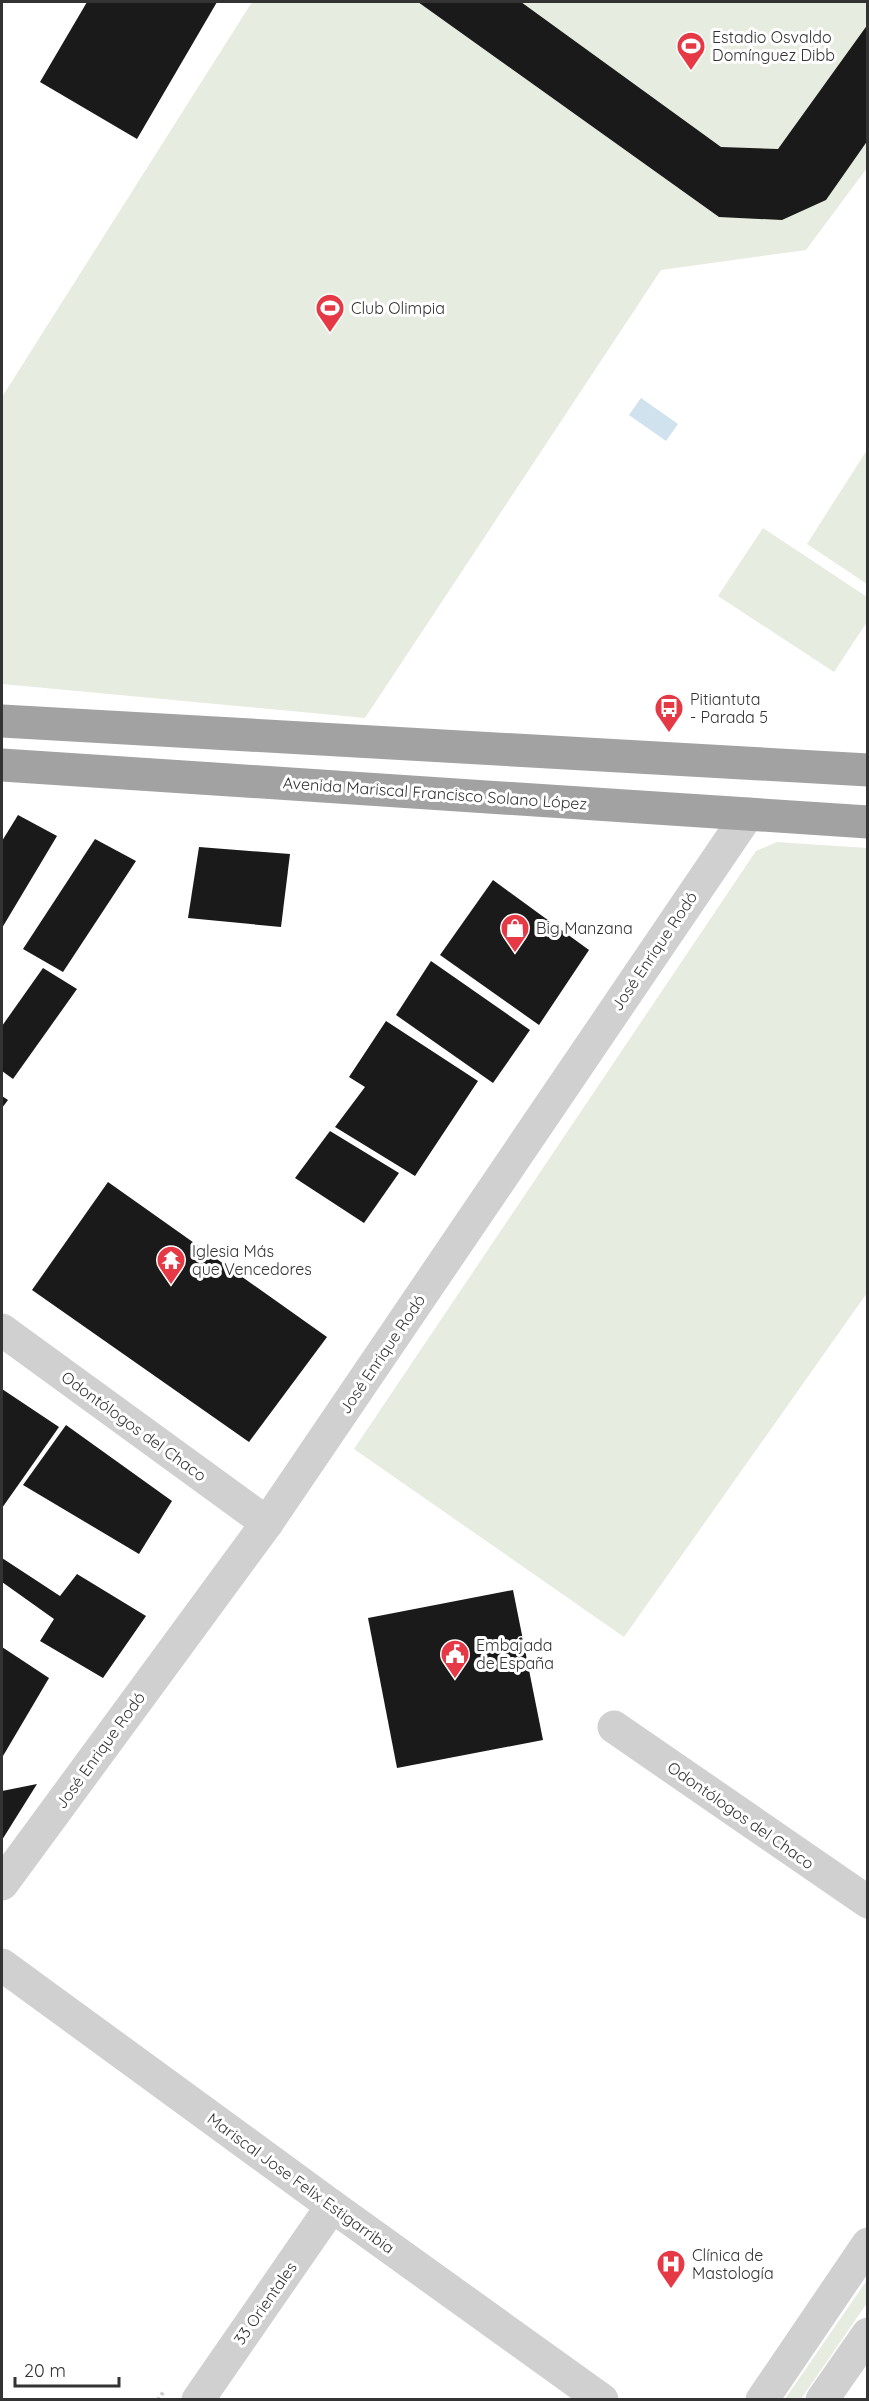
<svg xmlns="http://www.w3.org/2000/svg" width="869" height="2401" font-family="Quicksand,sans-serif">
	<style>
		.green { fill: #e6ecdf }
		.water { fill: #cfe2ee }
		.building { fill: #1a1a1a }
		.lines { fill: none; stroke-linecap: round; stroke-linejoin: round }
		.path { stroke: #cdcdcd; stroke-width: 4; stroke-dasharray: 3 3; stroke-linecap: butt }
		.minor { stroke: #d0d0d0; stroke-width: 33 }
		.tertiary { stroke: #d0d0d0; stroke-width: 33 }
		.trunk { stroke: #a2a2a2; stroke-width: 33 }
		.labels { text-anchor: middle; stroke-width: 6; stroke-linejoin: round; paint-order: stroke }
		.poi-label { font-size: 16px; fill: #333; stroke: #fff; text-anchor: start }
		.street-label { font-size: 16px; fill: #333; stroke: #fff }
	</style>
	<rect width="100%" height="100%" fill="#fff"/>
	<g class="green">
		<polygon points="252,2 867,2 867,168 806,250 661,270 365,718 2,684 2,397"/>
		<polygon points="867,450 867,584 807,544"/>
		<polygon points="763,528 867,597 867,622 834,672 718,596"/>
		<polygon points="777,842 867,848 867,1293 624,1637 354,1449 756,851"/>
		<polygon points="867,2280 867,2303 801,2399 785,2399"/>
	</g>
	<polygon class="water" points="641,398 678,424 666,441 629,415"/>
	<g class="building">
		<polygon points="87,2 217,2 137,139 40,82"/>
		<polygon points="418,2 521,2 721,147 778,149 868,24 868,140 826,200 782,220 719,217"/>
		<polygon points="18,815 57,836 2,928 2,841"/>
		<polygon points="95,839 136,861 63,972 23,949"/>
		<polygon points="199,847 290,854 281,927 188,918"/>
		<polygon points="493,880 589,950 539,1025 440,955"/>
		<polygon points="431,961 530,1030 493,1083 396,1015"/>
		<polygon points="43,968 77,989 13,1079 2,1071 2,1026"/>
		<polygon points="386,1021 478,1081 415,1176 335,1127 365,1087 349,1077"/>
		<polygon points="2,1096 8,1100 2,1108"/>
		<polygon points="330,1131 399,1173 364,1223 295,1178"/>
		<polygon points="108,1182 327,1337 249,1442 32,1290"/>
		<polygon points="2,1389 59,1427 2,1508"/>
		<polygon points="66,1425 172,1501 139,1554 23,1485"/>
		<polygon points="2,1558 60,1596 77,1574 146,1616 103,1678 40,1641 54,1619 2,1582"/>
		<polygon points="513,1590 543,1740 397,1768 368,1618"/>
		<polygon points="2,1647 49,1678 3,1756 2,1755"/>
		<polygon points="37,1784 2,1840 2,1791"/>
	</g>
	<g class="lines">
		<polyline class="path" points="158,2400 164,2391"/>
		<g class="minor">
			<polyline points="2,1330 267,1523"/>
			<polyline points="614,1727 868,1902"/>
			<polyline points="2,1884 267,1523 748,814"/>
			<polyline points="2,1965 332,2206 602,2400"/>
			<polyline points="198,2400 332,2206"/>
		</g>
		<g class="tertiary">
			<polyline points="762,2400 868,2244"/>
			<polyline points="822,2400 868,2334"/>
		</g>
		<g class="trunk">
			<polyline points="2,721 868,770"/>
			<polyline points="2,765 868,822"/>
		</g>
	</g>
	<defs>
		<g id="stadium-pin" transform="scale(1.5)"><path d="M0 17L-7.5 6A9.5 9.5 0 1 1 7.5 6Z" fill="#e63946" stroke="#fff"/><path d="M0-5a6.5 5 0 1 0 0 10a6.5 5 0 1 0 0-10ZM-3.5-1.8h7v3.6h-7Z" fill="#fff"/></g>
		<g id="bus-pin" transform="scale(1.5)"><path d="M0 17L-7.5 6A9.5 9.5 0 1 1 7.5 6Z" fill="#e63946" stroke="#fff"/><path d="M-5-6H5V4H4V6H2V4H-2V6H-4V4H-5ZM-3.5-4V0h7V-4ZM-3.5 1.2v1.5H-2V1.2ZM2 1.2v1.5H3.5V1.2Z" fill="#fff"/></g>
		<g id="shop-pin" transform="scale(1.5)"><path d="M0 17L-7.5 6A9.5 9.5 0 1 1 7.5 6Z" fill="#e63946" stroke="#fff"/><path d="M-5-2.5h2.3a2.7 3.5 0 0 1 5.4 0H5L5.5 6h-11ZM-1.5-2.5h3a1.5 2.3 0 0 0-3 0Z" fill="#fff"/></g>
		<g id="temple-pin" transform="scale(1.5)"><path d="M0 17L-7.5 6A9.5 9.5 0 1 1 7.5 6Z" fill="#e63946" stroke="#fff"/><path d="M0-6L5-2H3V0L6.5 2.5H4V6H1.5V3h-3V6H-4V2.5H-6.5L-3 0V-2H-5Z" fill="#fff"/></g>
		<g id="civic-pin" transform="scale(1.5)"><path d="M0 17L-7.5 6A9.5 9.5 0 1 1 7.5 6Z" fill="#e63946" stroke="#fff"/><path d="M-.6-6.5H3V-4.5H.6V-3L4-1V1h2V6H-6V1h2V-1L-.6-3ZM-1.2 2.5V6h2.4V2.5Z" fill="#fff"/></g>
		<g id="hospital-pin" transform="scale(1.5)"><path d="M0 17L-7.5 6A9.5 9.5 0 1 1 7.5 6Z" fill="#e63946" stroke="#fff"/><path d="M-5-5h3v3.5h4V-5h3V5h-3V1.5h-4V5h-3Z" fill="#fff"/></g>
	</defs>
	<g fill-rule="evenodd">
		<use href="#stadium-pin" x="691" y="46"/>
		<use href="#stadium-pin" x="330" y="308"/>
		<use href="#bus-pin" x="669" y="708"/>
		<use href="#shop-pin" x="515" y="928"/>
		<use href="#temple-pin" x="171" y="1260"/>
		<use href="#civic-pin" x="455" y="1654"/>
		<use href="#hospital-pin" x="671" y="2264"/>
	</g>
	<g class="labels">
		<g class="poi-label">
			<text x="712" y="43">Estadio Osvaldo<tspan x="712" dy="18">Domínguez Dibb</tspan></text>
			<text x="351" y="314">Club Olimpia</text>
			<text x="690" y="705">Pitiantuta<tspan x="690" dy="18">- Parada 5</tspan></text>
			<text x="536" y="934">Big Manzana</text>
			<text x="192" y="1257">Iglesia Más<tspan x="192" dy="18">que Vencedores</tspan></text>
			<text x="476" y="1651">Embajada<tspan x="476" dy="18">de España</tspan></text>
			<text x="692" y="2261">Clínica de<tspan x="692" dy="18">Mastología</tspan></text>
		</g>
		<g class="street-label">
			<text transform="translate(435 793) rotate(4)" y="6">Avenida Mariscal Francisco Solano López</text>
			<text transform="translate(654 951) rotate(-56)" y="6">José Enrique Rodó</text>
			<text transform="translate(382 1354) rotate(-56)" y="6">José Enrique Rodó</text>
			<text transform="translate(134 1426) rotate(36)" y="6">Odontólogos del Chaco</text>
			<text transform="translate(100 1750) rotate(-54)" y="6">José Enrique Rodó</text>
			<text transform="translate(741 1815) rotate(35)" y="6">Odontólogos del Chaco</text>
			<text transform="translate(301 2183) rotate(36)" y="6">Mariscal Jose Felix Estigarribia</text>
			<text transform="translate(265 2303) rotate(-55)" y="6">33 Orientales</text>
		</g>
	</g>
	<rect width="869" height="2401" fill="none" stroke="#333333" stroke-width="6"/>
	<path d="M15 2377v9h104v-9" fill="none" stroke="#333333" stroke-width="3"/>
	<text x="24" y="2377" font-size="18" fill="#333333" stroke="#ffffff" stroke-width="4.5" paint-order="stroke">20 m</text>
</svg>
